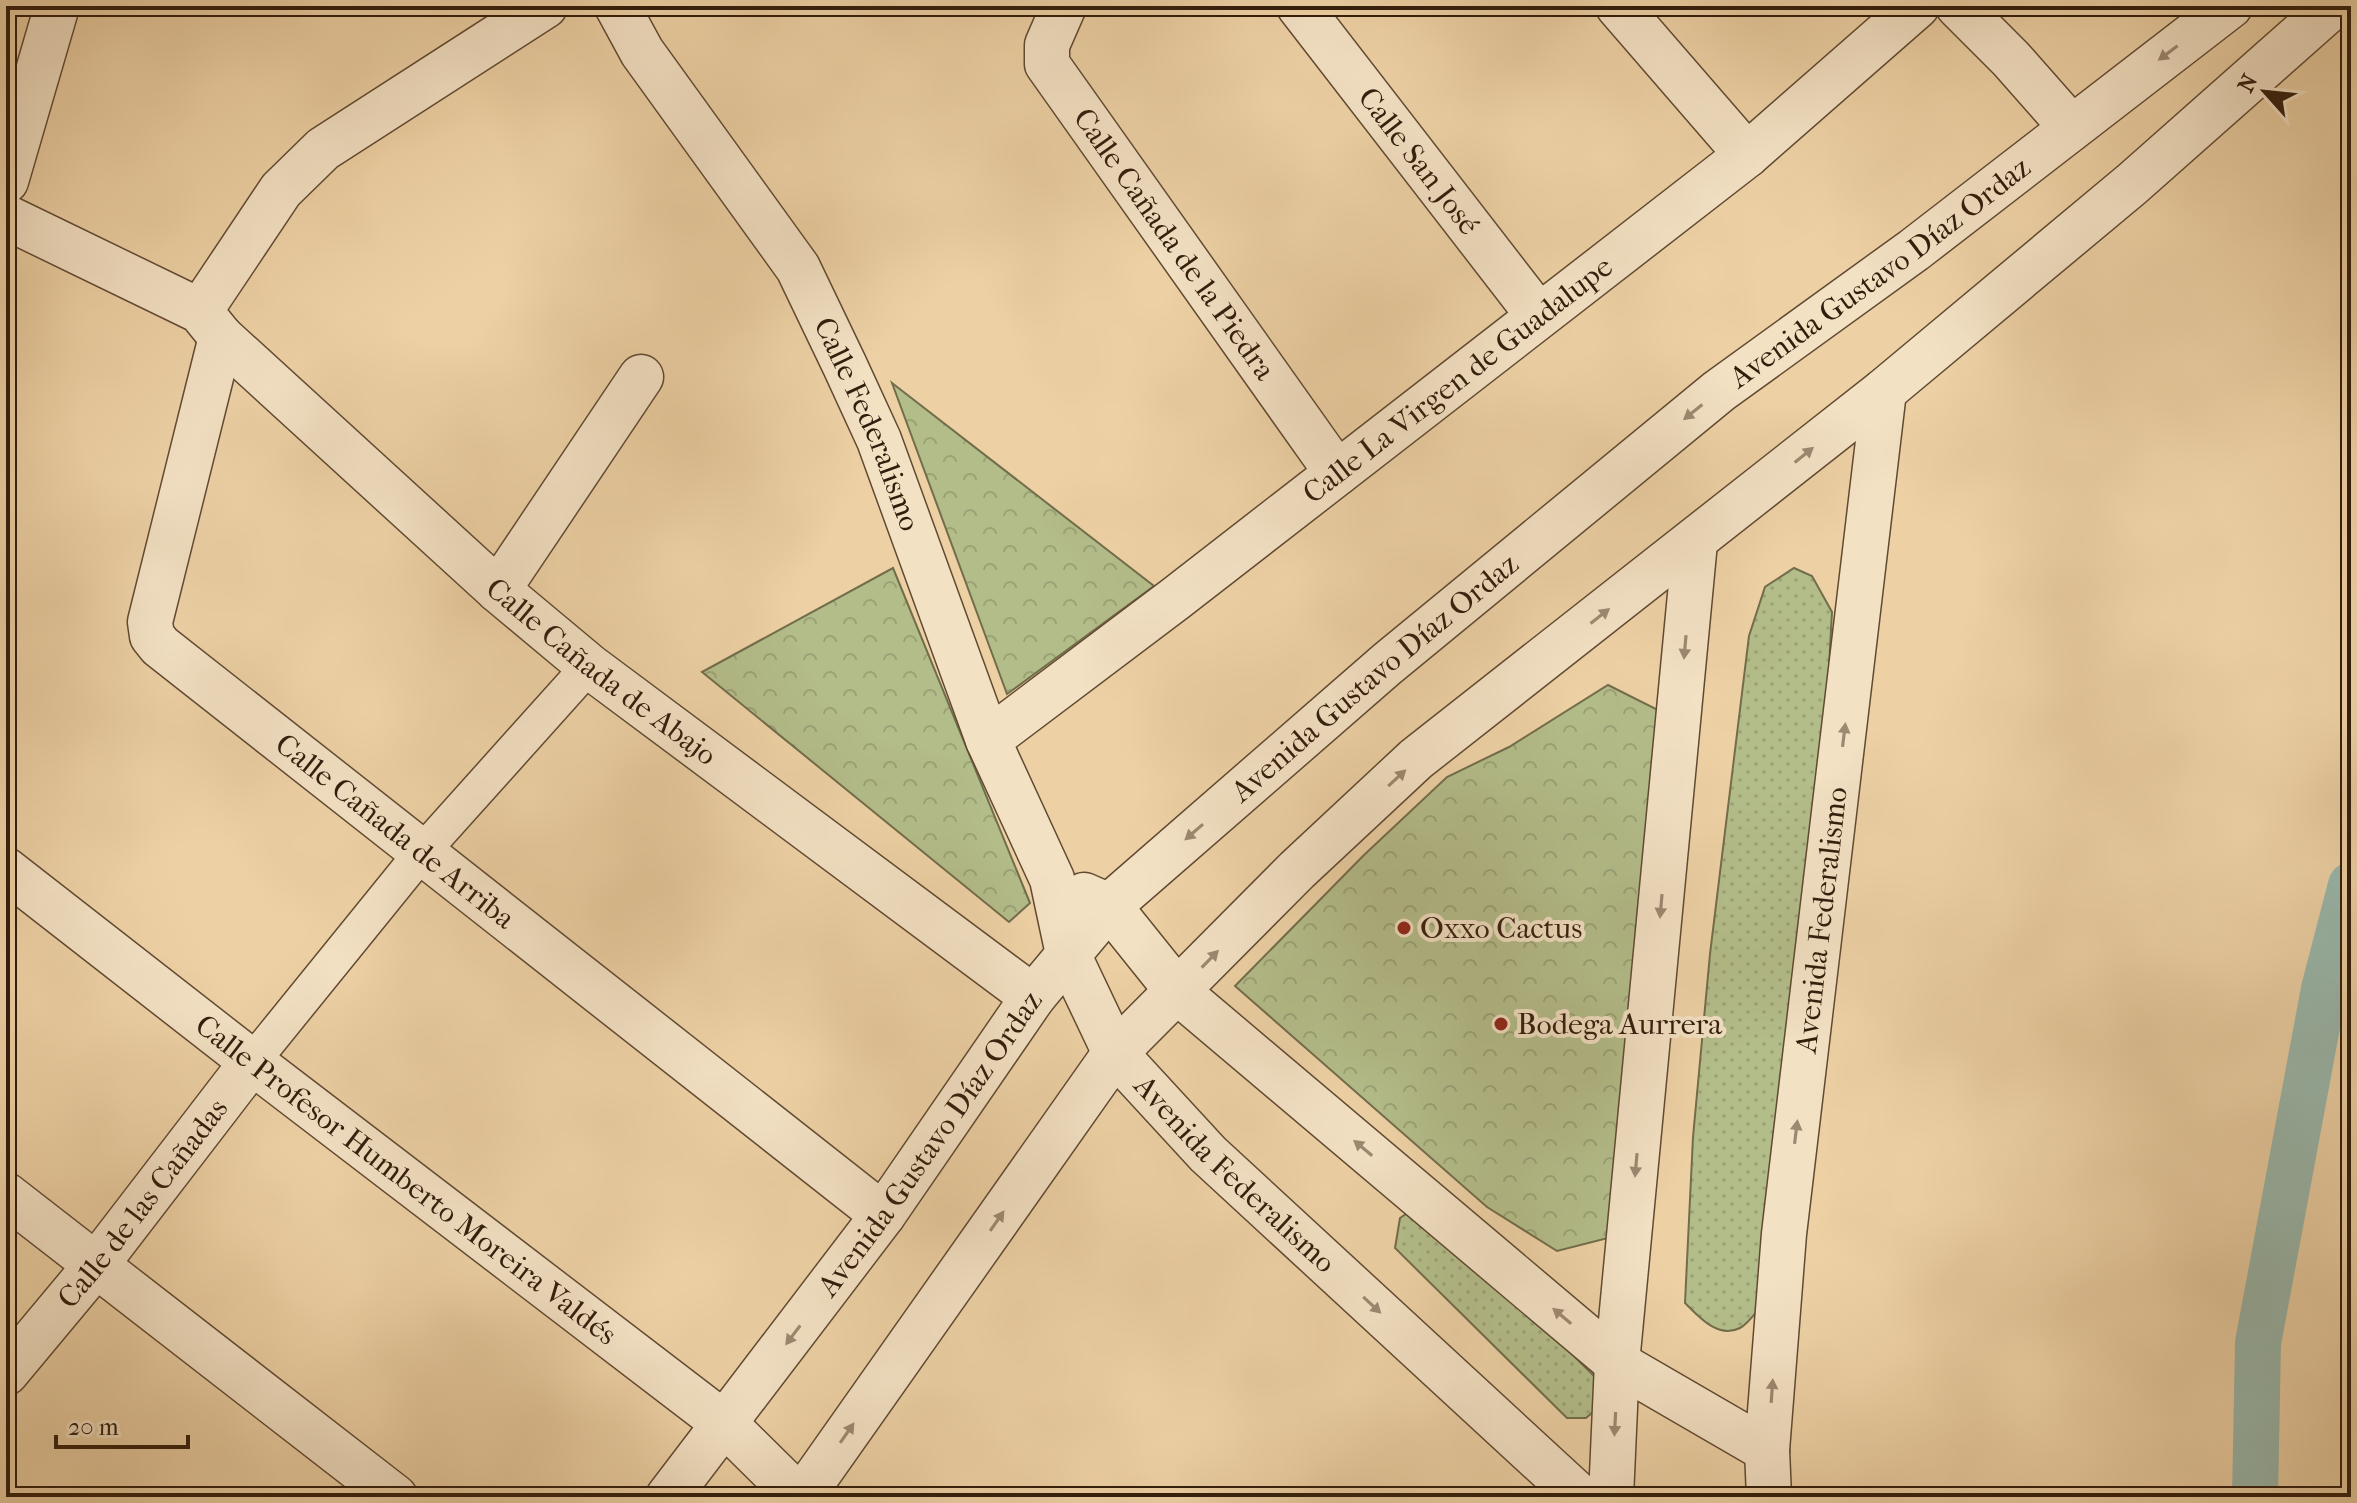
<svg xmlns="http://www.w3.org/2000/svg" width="2357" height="1503" font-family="'IM FELL French Canon',serif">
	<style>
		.grass { fill: url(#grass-dots); stroke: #726d4b; stroke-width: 2 }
		.park { fill: url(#park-crowns); stroke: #726d4b; stroke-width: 2 }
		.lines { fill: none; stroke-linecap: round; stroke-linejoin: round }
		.canal { stroke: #99b7ab; stroke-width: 46 }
		.pedestrian-casing { stroke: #614a32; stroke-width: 37 }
		.minor-casing { stroke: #614a32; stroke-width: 47 }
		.tertiary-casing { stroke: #614a32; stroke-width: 47 }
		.pedestrian { stroke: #f3e1c4; stroke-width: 34 }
		.minor { stroke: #f3e1c4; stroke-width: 44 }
		.tertiary { stroke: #f3e1c4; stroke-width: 44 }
		.oneway { fill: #9c8971 }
		.poi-dot { fill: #8f2418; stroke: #f3e1c4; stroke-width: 3 }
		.labels { text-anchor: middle; stroke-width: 8; stroke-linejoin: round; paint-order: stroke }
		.street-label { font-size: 30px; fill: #321d0c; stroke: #f3e1c4 }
		.poi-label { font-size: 30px; fill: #321d0c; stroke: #f3e1c4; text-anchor: start }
	</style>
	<defs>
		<pattern id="grass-dots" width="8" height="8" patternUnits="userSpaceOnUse" patternTransform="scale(2)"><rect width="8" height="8" fill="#b3bd8a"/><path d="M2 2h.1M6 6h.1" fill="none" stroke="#9aa276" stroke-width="1.8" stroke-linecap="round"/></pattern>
		<pattern id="park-crowns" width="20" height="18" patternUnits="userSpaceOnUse" patternTransform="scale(2)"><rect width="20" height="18" fill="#b3bd8a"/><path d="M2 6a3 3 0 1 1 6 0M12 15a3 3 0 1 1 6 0" fill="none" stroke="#9aa276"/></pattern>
	</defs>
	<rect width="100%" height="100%" fill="#edd1a5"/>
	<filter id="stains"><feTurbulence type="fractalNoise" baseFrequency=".0025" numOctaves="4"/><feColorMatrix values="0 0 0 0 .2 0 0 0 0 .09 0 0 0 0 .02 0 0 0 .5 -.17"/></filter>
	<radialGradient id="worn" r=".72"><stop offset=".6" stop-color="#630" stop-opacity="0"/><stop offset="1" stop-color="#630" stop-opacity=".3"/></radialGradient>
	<g class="grass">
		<path d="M1794,568L1812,576L1832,612L1827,703L1762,1305C1756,1312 1748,1324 1740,1328C1718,1339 1699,1317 1685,1303L1693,1137L1710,954L1749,636L1765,587Z"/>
		<polygon points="1409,1212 1550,1332 1597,1379 1593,1412 1586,1418 1567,1418 1395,1248 1400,1218"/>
	</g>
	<g class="park">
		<polygon points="892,383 1154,586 1007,694"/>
		<polygon points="893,568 1030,903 1009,922 702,672"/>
		<polygon points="1608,685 1664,713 1612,1237 1557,1251 1487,1207 1235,986 1364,855 1447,777 1509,747"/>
	</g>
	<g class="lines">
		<polyline class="canal" points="2255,1497 2258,1343 2324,989 2351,885"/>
		<g class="pedestrian-casing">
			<polyline id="pedestrian" points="252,1062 423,851 589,666"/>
		</g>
		<g class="minor-casing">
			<g id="minor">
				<path id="s1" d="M1064,6L1047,45V64L1337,473"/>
				<path id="s2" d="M1299,6L1538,315"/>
				<polyline points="1618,6 1747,155"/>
				<polyline points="1958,6 2011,59 2071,127"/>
				<polyline points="6,181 57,6"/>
				<path id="s3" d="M6,217L200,311L221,337L498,590L589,666L1033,997"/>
				<polyline points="200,311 281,190 323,149 545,6"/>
				<path id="s4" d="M221,337L150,622L152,636L160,646L883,1215"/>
				<polyline points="498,590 641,377"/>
				<path id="s5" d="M988,740L1175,599L1747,155L1917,6"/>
				<path id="s6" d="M6,870L252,1062L725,1424L799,1497"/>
				<polyline points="6,1195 395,1497"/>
				<path id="s7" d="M6,1373L96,1265L252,1062"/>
			</g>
		</g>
		<g class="tertiary-casing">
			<g id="tertiary">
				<path id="s8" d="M617,6L642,52L798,268L845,366L879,440L988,740L1052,879L1068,954L1115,1053L1208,1154L1580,1497"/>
				<polyline points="1084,895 1109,906 1178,992 1617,1363 1767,1450"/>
				<path id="s9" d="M668,1497L883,1215L1033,997L1109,906L1387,664L1719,391L1914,250L2230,6"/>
				<polyline points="802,1497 1115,1053 1297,870 1416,759 1884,391 2132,184 2333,6"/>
				<polyline points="1611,1497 1617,1363 1695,542"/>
				<path id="s10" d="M1769,1497L1767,1450L1784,1234L1884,391"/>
			</g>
		</g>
		<use href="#pedestrian" class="pedestrian"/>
		<use href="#minor" class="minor"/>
		<use href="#tertiary" class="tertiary"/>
	</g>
	<defs><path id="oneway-solid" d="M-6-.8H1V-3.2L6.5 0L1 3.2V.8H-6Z" transform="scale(2)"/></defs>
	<g class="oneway">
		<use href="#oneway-solid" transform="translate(2168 53) rotate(143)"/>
		<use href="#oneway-solid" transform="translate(1693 412) rotate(141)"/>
		<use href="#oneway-solid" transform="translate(1804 455) rotate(-39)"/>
		<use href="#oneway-solid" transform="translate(1600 616) rotate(-38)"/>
		<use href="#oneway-solid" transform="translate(1685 647) rotate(95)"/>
		<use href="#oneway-solid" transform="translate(1844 735) rotate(-83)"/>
		<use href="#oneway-solid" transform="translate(1397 778) rotate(-43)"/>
		<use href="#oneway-solid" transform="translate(1194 832) rotate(139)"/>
		<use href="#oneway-solid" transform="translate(1661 906) rotate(95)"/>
		<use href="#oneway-solid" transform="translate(1210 959) rotate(-46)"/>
		<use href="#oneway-solid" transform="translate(1796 1132) rotate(-83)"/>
		<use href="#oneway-solid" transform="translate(1363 1148) rotate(-140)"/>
		<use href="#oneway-solid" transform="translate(1636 1165) rotate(95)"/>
		<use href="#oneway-solid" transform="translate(997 1221) rotate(-55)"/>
		<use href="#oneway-solid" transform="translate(1372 1305) rotate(43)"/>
		<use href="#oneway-solid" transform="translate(1562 1316) rotate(-140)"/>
		<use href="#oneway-solid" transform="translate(793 1335) rotate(127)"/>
		<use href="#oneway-solid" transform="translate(1772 1391) rotate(-86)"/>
		<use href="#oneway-solid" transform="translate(1615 1424) rotate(93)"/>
		<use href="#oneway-solid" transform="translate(847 1433) rotate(-55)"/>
	</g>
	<g class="poi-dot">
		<circle cx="1404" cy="928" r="8"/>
		<circle cx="1501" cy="1024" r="8"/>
	</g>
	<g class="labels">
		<g class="street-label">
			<text dy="10" stroke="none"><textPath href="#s2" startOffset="196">Calle San José</textPath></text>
			<text dy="10" stroke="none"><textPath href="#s1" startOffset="282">Calle Cañada de la Piedra</textPath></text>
			<text dy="10" stroke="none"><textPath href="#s9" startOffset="1736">Avenida Gustavo Díaz Ordaz</textPath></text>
			<text dy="10" stroke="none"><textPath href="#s5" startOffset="592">Calle La Virgen de Guadalupe</textPath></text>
			<text dy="10" stroke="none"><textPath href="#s8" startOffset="490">Calle Federalismo</textPath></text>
			<text dy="10" stroke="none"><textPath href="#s3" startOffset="756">Calle Cañada de Abajo</textPath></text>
			<text dy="10" stroke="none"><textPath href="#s9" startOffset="1088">Avenida Gustavo Díaz Ordaz</textPath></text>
			<text dy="10" stroke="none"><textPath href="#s4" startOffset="620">Calle Cañada de Arriba</textPath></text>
			<text dy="10" stroke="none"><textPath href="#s10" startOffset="580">Avenida Federalismo</textPath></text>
			<text dy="10" stroke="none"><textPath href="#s9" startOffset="440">Avenida Gustavo Díaz Ordaz</textPath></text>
			<text dy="10" stroke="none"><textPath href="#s8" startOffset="1338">Avenida Federalismo</textPath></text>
			<text dy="10" stroke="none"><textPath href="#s6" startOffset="506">Calle Profesor Humberto Moreira Valdés</textPath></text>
			<text dy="10" stroke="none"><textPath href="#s7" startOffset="218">Calle de las Cañadas</textPath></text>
		</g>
		<g class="poi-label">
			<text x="1420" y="938">Oxxo Cactus</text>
			<text x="1517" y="1034">Bodega Aurrera</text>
		</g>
	</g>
	<rect width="2357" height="1503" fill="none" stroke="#edd1a5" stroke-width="32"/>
	<rect x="8" y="8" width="2341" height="1487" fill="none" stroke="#321d0c" stroke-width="4"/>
	<rect x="16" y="16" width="2325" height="1471" fill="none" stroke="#321d0c" stroke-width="2"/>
	<g transform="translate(2265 92) rotate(297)" stroke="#f3e1c4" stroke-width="6" paint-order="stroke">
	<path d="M0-6L14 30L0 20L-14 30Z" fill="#321d0c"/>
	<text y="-12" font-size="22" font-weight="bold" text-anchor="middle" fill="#321d0c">N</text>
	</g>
	<path d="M56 1435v12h132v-12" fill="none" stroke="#321d0c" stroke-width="4"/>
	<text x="68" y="1435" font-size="24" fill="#321d0c" stroke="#f3e1c4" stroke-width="6" paint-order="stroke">20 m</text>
	<rect width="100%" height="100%" filter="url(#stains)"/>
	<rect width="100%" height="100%" fill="url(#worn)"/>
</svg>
